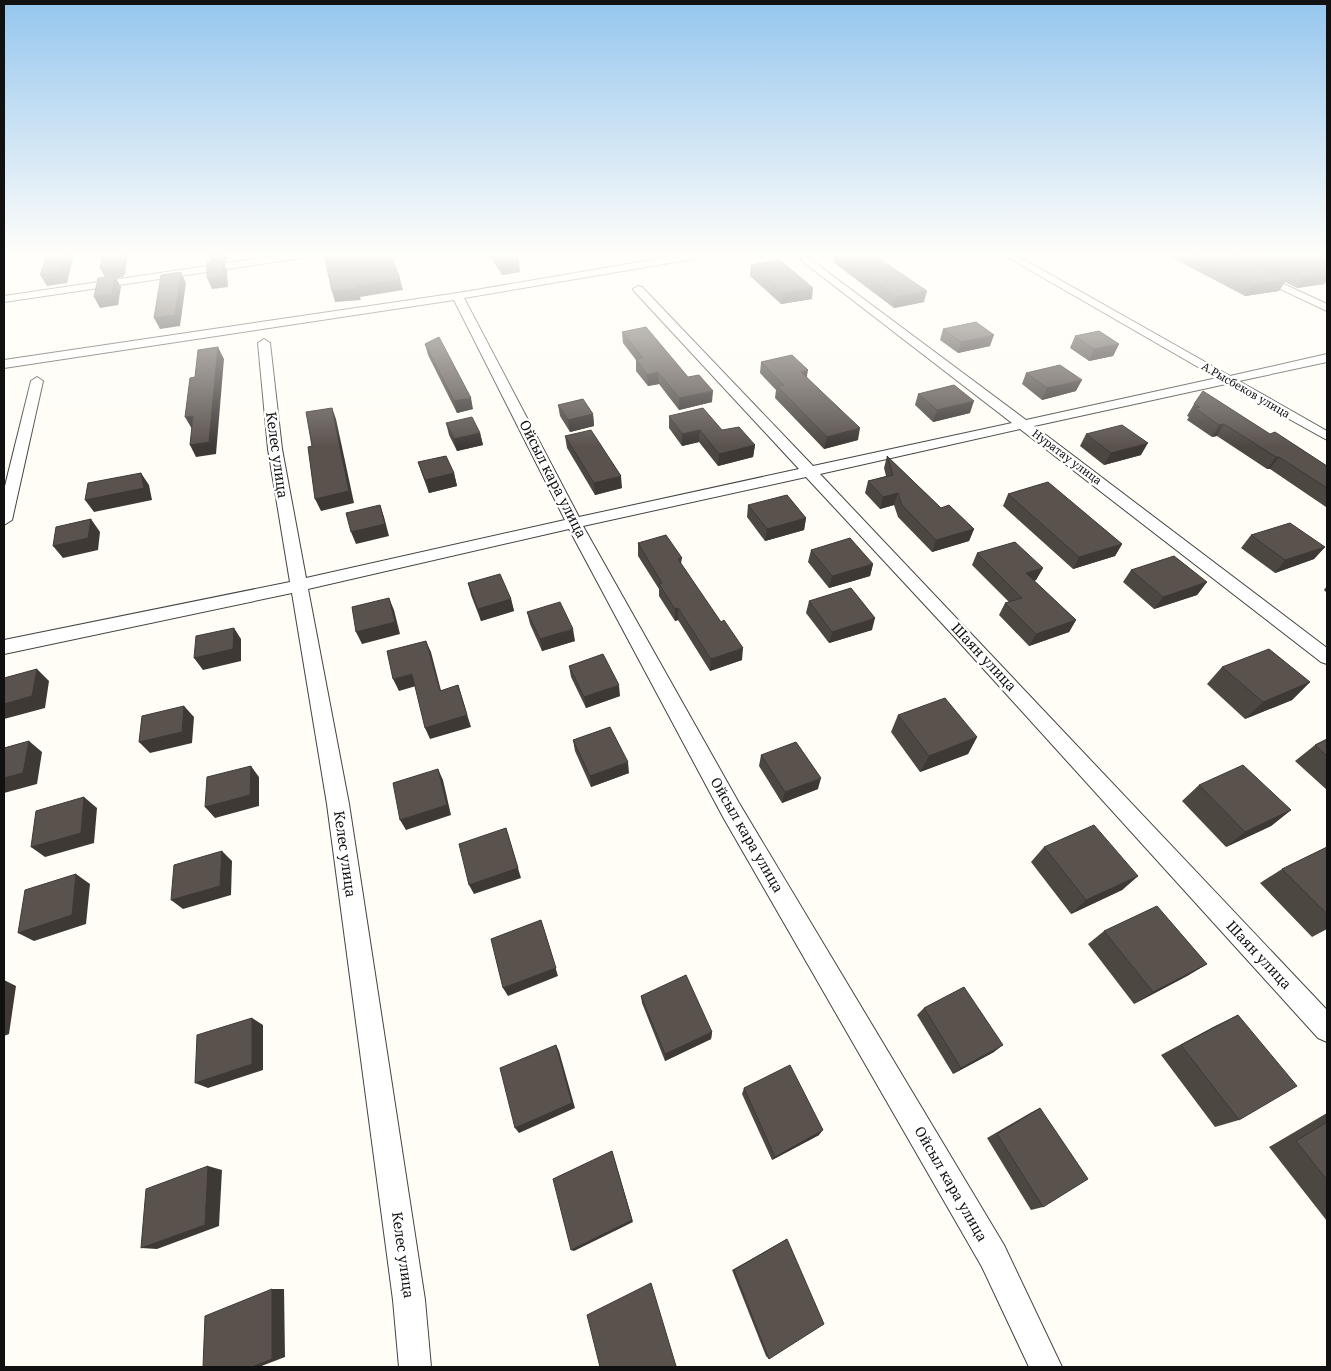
<svg xmlns="http://www.w3.org/2000/svg" width="1331" height="1371" font-family="'Noto Serif',serif">
	<style>
		.lines { fill: none; stroke-linecap: round; stroke-linejoin: round }
		.street-casing { stroke: #444; stroke-width: 2 }
		.street { fill: #fff; fill-rule: evenodd }
		.wall { fill: #4d4742 }
		.shaded-wall { fill: #3f3936 }
		.building { fill: #5a524d; stroke: #3f3936 }
		.labels { text-anchor: middle; stroke-width: 5; stroke-linejoin: round; paint-order: stroke }
		.far-street-label { font-size: 11px; fill: #111; stroke: #fff }
		.street-label { font-size: 14px; fill: #111; stroke: #fff }
	</style>
	<rect width="100%" height="100%" fill="#fffdf5"/>
	<g class="lines">
		<g class="street-casing">
			<g id="street">
				<polygon points="282,255 307,255 302,258 4,302 4,296"/>
				<polygon points="681,255 704,255 699,258 464,298 579,517 799,469 634,291 633,289 638,286 642,287 813,466 1012,423 802,261 801,259 806,256 1026,420 1217,378 1004,255 1016,255 1230,376 1327,354 1327,362 1239,381 1327,431 1327,440 1226,384 1034,426 1327,648 1327,664 1321,662 1020,429 820,474 1327,1010 1327,1042 1318,1038 950,632 806,477 583,526 739,803 1004,1245 1062,1367 1029,1367 982,1267 723,817 569,529 308,589 349,804 425,1300 431,1367 399,1367 393,1300 327,804 292,593 4,654 4,640 290,582 268,449 258,343 264,339 270,343 282,449 306,578 565,520 454,300 4,368 4,360 458,293"/>
				<polygon points="1208,255 1221,255 1327,304 1327,311"/>
				<polygon points="37,377 43,381 12,520 4,525 4,490 31,381"/>
			</g>
		</g>
		<use href="#street" class="street"/>
	</g>
	<g class="wall">
		<polygon points="492,255 515,255 520,272 502,275 492,259"/>
		<polygon points="834,255 874,255 924,302 894,308 833,262"/>
		<polygon points="1167,255 1327,255 1327,280 1324,284 1297,288 1285,282 1279,291 1245,296"/>
		<polygon points="751,265 812,299 781,304 750,276"/>
		<polygon points="943,329 990,346 958,353 940,340"/>
		<polygon points="622,332 688,377 712,402 679,410 659,384 648,386 636,371 636,360 623,343"/>
		<polygon points="1075,336 1119,344 1113,356 1089,361 1070,348"/>
		<polygon points="425,344 473,409 457,413 428,355"/>
		<polygon points="761,362 807,377 858,440 824,449 775,398 776,390 760,373"/>
		<polygon points="1026,373 1076,391 1042,400 1022,384"/>
		<polygon points="918,394 970,413 933,422 915,405"/>
		<polygon points="1194,404 1270,434 1327,466 1327,506 1326,507 1270,469 1267,469 1217,436 1212,437 1187,420 1189,417 1187,416"/>
		<polygon points="558,405 593,414 594,426 570,432 560,416"/>
		<polygon points="669,416 722,430 755,445 753,457 718,466 699,442 682,446 669,428"/>
		<polygon points="446,423 480,433 483,445 457,451 449,435"/>
		<polygon points="1086,434 1141,455 1104,465 1080,446"/>
		<polygon points="565,436 622,488 595,495 567,448"/>
		<polygon points="887,456 941,508 974,529 969,541 932,552 898,517 894,505 880,509 865,493 868,481 886,476 884,468"/>
		<polygon points="418,462 454,473 457,486 429,493 422,474"/>
		<polygon points="1008,494 1122,544 1115,556 1073,569 1003,506"/>
		<polygon points="748,505 806,518 804,530 765,541 747,517"/>
		<polygon points="1251,535 1325,547 1314,559 1275,573 1241,548"/>
		<polygon points="638,543 682,558 681,564 742,660 710,671 678,620 675,621 659,596 659,589 638,556"/>
		<polygon points="811,550 873,564 870,576 829,588 808,562"/>
		<polygon points="977,553 1043,568 1036,580 1034,581 1076,620 1069,632 1029,646 999,615 1005,603 1009,602 972,565"/>
		<polygon points="1131,570 1207,582 1197,595 1154,609 1123,582"/>
		<polygon points="468,583 511,599 514,611 481,621 471,595"/>
		<polygon points="1327,586 1327,593 1324,590"/>
		<polygon points="809,601 872,630 829,643 806,613"/>
		<polygon points="527,612 575,641 542,651 530,624"/>
		<polygon points="569,666 620,696 586,708 571,677"/>
		<polygon points="1222,667 1310,682 1292,700 1245,719 1207,684"/>
		<polygon points="898,715 977,737 968,754 920,772 891,732"/>
		<polygon points="1327,739 1327,790 1295,761 1315,745"/>
		<polygon points="573,740 629,773 591,787 575,751"/>
		<polygon points="761,755 818,789 782,803 759,766"/>
		<polygon points="1199,785 1291,810 1271,826 1226,847 1182,801"/>
		<polygon points="1044,847 1138,876 1122,890 1071,914 1031,862"/>
		<polygon points="1327,847 1327,929 1312,937 1260,883 1282,869"/>
		<polygon points="1104,931 1207,964 1187,976 1134,1004 1088,944"/>
		<polygon points="641,996 712,1032 711,1039 665,1061 642,1003"/>
		<polygon points="924,1008 994,1052 953,1074 917,1015"/>
		<polygon points="1238,1015 1239,1120 1215,1127 1161,1055 1215,1026"/>
		<polygon points="744,1088 819,1135 772,1160 742,1094"/>
		<polygon points="1040,1108 1043,1207 1031,1210 987,1138 1030,1113"/>
		<polygon points="1327,1113 1327,1221 1269,1147"/>
		<polygon points="787,1239 769,1359 766,1356 732,1270"/>
	</g>
	<g class="shaded-wall">
		<polygon points="65,255 74,255 67,283 47,286 40,275"/>
		<polygon points="121,255 128,255 125,274 123,277 116,278 121,287 118,305 100,308 94,297 106,279 100,268"/>
		<polygon points="208,255 227,255 227,261 224,262 227,271 228,287 212,289 207,278 212,263"/>
		<polygon points="519,261 520,272 502,275 500,264"/>
		<polygon points="181,272 186,283 180,326 160,329 154,318"/>
		<polygon points="1327,273 1327,280 1324,284 1297,288 1304,277"/>
		<polygon points="400,279 403,290 360,297 361,300 335,302 332,291 357,286"/>
		<polygon points="1286,280 1279,291 1245,296 1251,285"/>
		<polygon points="813,288 812,299 781,304 783,293"/>
		<polygon points="927,291 924,302 894,308 896,297"/>
		<polygon points="994,335 990,346 958,353 961,342"/>
		<polygon points="1119,344 1113,356 1089,361 1094,349"/>
		<polygon points="218,347 224,359 216,454 196,457 190,445"/>
		<polygon points="808,370 806,382 801,372"/>
		<polygon points="658,372 659,384 648,386 647,375"/>
		<polygon points="1082,380 1076,391 1042,400 1047,388"/>
		<polygon points="713,391 712,402 679,410 679,398"/>
		<polygon points="471,398 473,409 457,413 454,401"/>
		<polygon points="974,401 970,413 933,422 937,410"/>
		<polygon points="332,408 336,419 354,503 321,511 315,499"/>
		<polygon points="593,414 594,426 570,432 568,420"/>
		<polygon points="193,416 192,429 185,417"/>
		<polygon points="1224,424 1217,436 1212,437 1219,425"/>
		<polygon points="860,428 858,440 824,449 827,437"/>
		<polygon points="700,430 699,442 682,446 682,434"/>
		<polygon points="480,433 483,445 457,451 454,439"/>
		<polygon points="1148,443 1141,455 1104,465 1111,453"/>
		<polygon points="755,445 753,457 718,466 719,454"/>
		<polygon points="1276,457 1279,457 1270,469 1267,469"/>
		<polygon points="141,473 149,485 152,500 94,512 85,500"/>
		<polygon points="454,473 457,486 429,493 425,480"/>
		<polygon points="621,476 622,488 595,495 594,483"/>
		<polygon points="898,493 894,505 880,509 883,497"/>
		<polygon points="380,505 384,517 389,536 356,544 351,532"/>
		<polygon points="806,518 804,530 765,541 767,529"/>
		<polygon points="91,519 100,532 98,550 63,558 53,546"/>
		<polygon points="974,529 969,541 932,552 936,540"/>
		<polygon points="1122,544 1115,556 1073,569 1079,557"/>
		<polygon points="1325,547 1314,559 1275,573 1285,560"/>
		<polygon points="873,564 870,576 829,588 832,576"/>
		<polygon points="1043,568 1036,580 1020,585 1026,573"/>
		<polygon points="1207,582 1197,595 1154,609 1163,597"/>
		<polygon points="389,598 394,610 400,634 362,644 356,632"/>
		<polygon points="511,599 514,611 481,621 478,609"/>
		<polygon points="678,608 678,620 675,621 675,609"/>
		<polygon points="875,618 872,630 829,643 832,632"/>
		<polygon points="1076,620 1069,632 1029,646 1036,634"/>
		<polygon points="234,628 241,639 241,661 203,670 194,658"/>
		<polygon points="573,629 575,641 542,651 540,639"/>
		<polygon points="426,641 431,652 444,702 440,691"/>
		<polygon points="743,648 742,660 710,671 711,659"/>
		<polygon points="37,669 49,681 45,708 4,719 4,704"/>
		<polygon points="412,674 416,686 399,691 393,679"/>
		<polygon points="1310,682 1292,700 1245,719 1263,702"/>
		<polygon points="458,685 471,727 430,739 425,728"/>
		<polygon points="619,685 620,696 586,708 584,697"/>
		<polygon points="184,706 194,717 192,743 150,753 139,742"/>
		<polygon points="977,737 968,754 920,772 929,756"/>
		<polygon points="29,741 42,752 37,784 4,793 4,778"/>
		<polygon points="628,762 629,773 591,787 590,776"/>
		<polygon points="251,766 259,777 259,806 215,818 205,807"/>
		<polygon points="438,769 443,780 451,815 406,830 400,820"/>
		<polygon points="821,778 818,789 782,803 785,792"/>
		<polygon points="84,797 97,808 94,843 45,857 31,847"/>
		<polygon points="1291,810 1271,826 1226,847 1245,832"/>
		<polygon points="506,828 521,878 474,894 469,885"/>
		<polygon points="222,851 232,861 231,895 183,909 171,900"/>
		<polygon points="76,874 90,884 86,924 34,941 18,933"/>
		<polygon points="1138,876 1122,890 1071,914 1086,900"/>
		<polygon points="544,929 558,976 508,996 503,988"/>
		<polygon points="1207,964 1187,976 1134,1004 1153,992"/>
		<polygon points="4,980 16,986 9,1034 4,1036"/>
		<polygon points="252,1018 263,1025 263,1070 208,1088 195,1083"/>
		<polygon points="712,1032 711,1039 665,1061 665,1054"/>
		<polygon points="556,1045 559,1051 575,1108 519,1133 515,1128"/>
		<polygon points="1003,1045 994,1052 953,1074 961,1068"/>
		<polygon points="823,1130 819,1135 772,1160 775,1157"/>
		<polygon points="612,1151 633,1222 574,1251 571,1250"/>
		<polygon points="208,1166 222,1170 219,1226 157,1249 141,1248"/>
		<polygon points="272,1289 284,1289 285,1357 259,1367 252,1367"/>
	</g>
	<g class="building">
		<polygon points="47,255 65,255 60,272 40,275"/>
		<polygon points="102,255 121,255 120,263 117,266 100,268"/>
		<polygon points="324,255 391,255 400,279 357,286 357,289 332,291"/>
		<polygon points="494,255 515,255 519,261 500,264"/>
		<polygon points="840,255 874,255 927,291 896,297"/>
		<polygon points="1193,255 1232,255 1286,280 1251,285"/>
		<polygon points="1255,255 1327,255 1327,274 1304,277"/>
		<polygon points="223,260 223,276 207,278 207,262"/>
		<polygon points="780,260 813,288 783,293 751,265"/>
		<polygon points="181,272 175,315 154,318 161,275"/>
		<polygon points="115,276 112,294 94,297 98,278"/>
		<polygon points="976,322 994,335 961,342 943,329"/>
		<polygon points="646,327 688,377 699,375 713,391 679,398 658,372 647,375 636,359 643,358 622,332"/>
		<polygon points="1099,331 1119,344 1094,349 1075,336"/>
		<polygon points="439,337 471,398 454,401 425,344"/>
		<polygon points="218,347 209,442 190,445 193,416 185,417 190,378 195,377 198,350"/>
		<polygon points="792,355 808,370 801,372 860,428 827,437 777,386 784,385 761,362"/>
		<polygon points="1060,365 1082,380 1047,388 1026,373"/>
		<polygon points="954,385 974,401 937,410 918,394"/>
		<polygon points="1203,391 1270,434 1275,432 1327,466 1327,488 1279,457 1276,457 1224,424 1219,425 1195,408 1200,407 1194,404"/>
		<polygon points="583,399 593,414 568,420 558,405"/>
		<polygon points="332,408 349,491 315,499 308,447 312,446 306,412"/>
		<polygon points="703,408 722,430 739,427 755,445 719,454 700,430 682,434 669,416"/>
		<polygon points="472,417 480,433 454,439 446,423"/>
		<polygon points="1122,425 1148,443 1111,453 1086,434"/>
		<polygon points="591,430 621,476 594,483 565,436"/>
		<polygon points="446,456 454,473 425,480 418,462"/>
		<polygon points="887,456 941,508 949,505 974,529 936,540 902,505 898,493 883,497 868,481 893,475"/>
		<polygon points="141,473 144,488 85,500 88,483"/>
		<polygon points="1048,482 1122,544 1079,557 1008,494"/>
		<polygon points="787,495 806,518 767,529 748,505"/>
		<polygon points="380,505 385,524 351,532 346,513"/>
		<polygon points="91,519 88,538 53,546 56,527"/>
		<polygon points="1290,523 1325,547 1285,560 1251,535"/>
		<polygon points="666,535 682,558 678,559 721,622 724,620 743,648 711,659 678,608 675,609 659,584 662,583 638,543"/>
		<polygon points="850,538 873,564 832,576 811,550"/>
		<polygon points="1015,542 1043,568 1026,573 1076,620 1036,634 1005,603 1022,598 977,553"/>
		<polygon points="1174,556 1207,582 1163,597 1131,570"/>
		<polygon points="500,574 511,599 478,609 468,583"/>
		<polygon points="851,588 875,618 832,632 809,601"/>
		<polygon points="389,598 395,622 356,632 352,607"/>
		<polygon points="560,602 573,629 540,639 527,612"/>
		<polygon points="234,628 233,649 194,658 196,636"/>
		<polygon points="426,641 440,691 458,685 467,715 425,728 412,674 393,679 387,651"/>
		<polygon points="1269,649 1310,682 1263,702 1222,667"/>
		<polygon points="603,654 619,685 584,697 569,666"/>
		<polygon points="37,669 32,696 4,704 4,678"/>
		<polygon points="945,698 977,737 929,756 898,715"/>
		<polygon points="184,706 182,732 139,742 142,716"/>
		<polygon points="610,727 628,762 590,776 573,740"/>
		<polygon points="1327,739 1327,756 1315,745"/>
		<polygon points="29,741 23,773 4,778 4,748"/>
		<polygon points="796,742 821,778 785,792 761,755"/>
		<polygon points="1243,765 1291,810 1245,832 1199,785"/>
		<polygon points="251,766 250,795 205,807 207,777"/>
		<polygon points="438,769 447,805 400,820 393,783"/>
		<polygon points="84,797 81,833 31,847 36,811"/>
		<polygon points="1094,825 1138,876 1086,900 1044,847"/>
		<polygon points="506,828 518,868 469,885 459,844"/>
		<polygon points="1327,847 1327,914 1282,869"/>
		<polygon points="222,851 220,886 171,900 174,865"/>
		<polygon points="76,874 72,915 18,933 25,890"/>
		<polygon points="1157,906 1207,964 1153,992 1104,931"/>
		<polygon points="541,920 556,968 503,988 491,939"/>
		<polygon points="686,975 712,1032 665,1054 641,996"/>
		<polygon points="964,987 1003,1045 961,1068 924,1008"/>
		<polygon points="1238,1015 1297,1086 1239,1120 1181,1045"/>
		<polygon points="252,1018 252,1064 195,1083 197,1035"/>
		<polygon points="556,1045 572,1103 515,1128 500,1068"/>
		<polygon points="790,1065 823,1130 775,1157 744,1088"/>
		<polygon points="1040,1108 1088,1179 1043,1207 997,1134"/>
		<polygon points="1327,1122 1327,1180 1296,1141"/>
		<polygon points="612,1151 632,1220 571,1250 553,1179"/>
		<polygon points="208,1166 205,1225 141,1248 146,1189"/>
		<polygon points="787,1239 824,1324 769,1359 734,1270"/>
		<polygon points="651,1283 676,1366 674,1367 600,1367 587,1315"/>
		<polygon points="272,1289 272,1359 252,1367 203,1367 205,1316"/>
	</g>
	<linearGradient id="sky" x2="0" y2="1"><stop stop-color="#95c6ee"/><stop offset="0.57" stop-color="#fffefa"/><stop offset="1" stop-color="#fffefa" stop-opacity="0"/></linearGradient>
	<rect width="1331" height="447" fill="url(#sky)"/>
	<g class="labels">
		<g class="far-street-label">
			<text transform="translate(1246 390) rotate(30)" y="4">А.Рысбеков улица</text>
			<text transform="translate(1067 457) rotate(37)" y="4">Нуратау улица</text>
		</g>
		<g class="street-label">
			<text transform="translate(277 455) rotate(82)" y="5">Келес улица</text>
			<text transform="translate(553 479) rotate(63)" y="5">Ойсыл кара улица</text>
			<text transform="translate(984 657) rotate(47)" y="5">Шаян улица</text>
			<text transform="translate(747 835) rotate(60)" y="5">Ойсыл кара улица</text>
			<text transform="translate(345 854) rotate(82)" y="5">Келес улица</text>
			<text transform="translate(1259 955) rotate(47)" y="5">Шаян улица</text>
			<text transform="translate(951 1184) rotate(60)" y="5">Ойсыл кара улица</text>
			<text transform="translate(403 1255) rotate(82)" y="5">Келес улица</text>
		</g>
	</g>
	<rect width="1331" height="1371" fill="none" stroke="#111111" stroke-width="10"/>
</svg>
